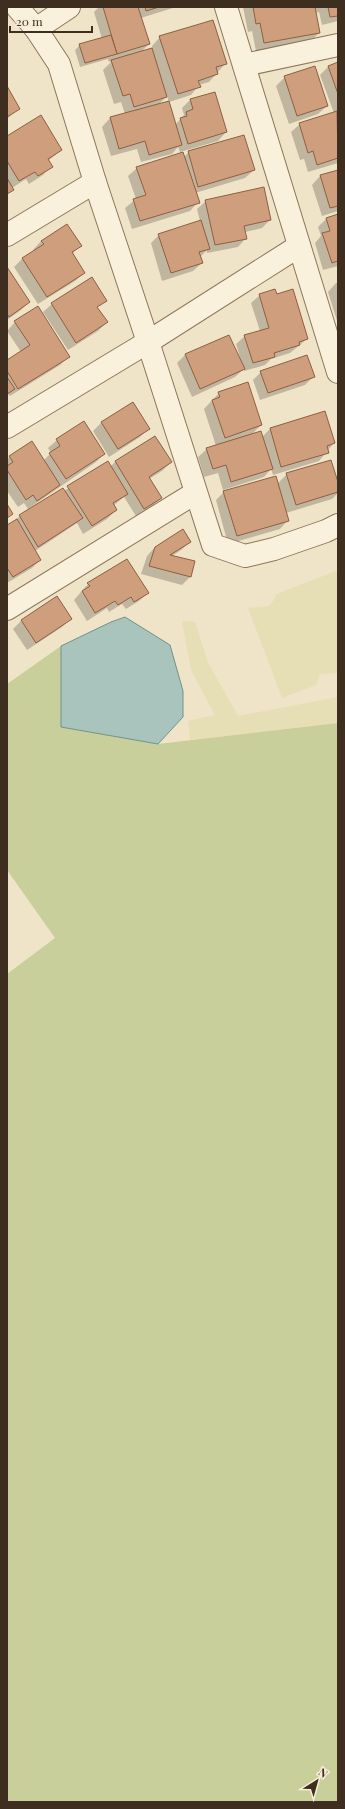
<svg xmlns="http://www.w3.org/2000/svg" width="345" height="1809" font-family="'Playfair Display',serif">
	<style>
		.farmland { fill: #e6deb5 }
		.green { fill: #c9cf9b }
		.water { fill: #a9c4bc; stroke: #6f938a }
		.shadow { fill: #0003 }
		.building { fill: #cf9f7d; stroke: #8d5f41 }
		.lines { fill: none; stroke-linecap: round; stroke-linejoin: round }
		.street-casing { stroke: #8d765c; stroke-width: 24 }
		.street { stroke: #faf1dc; stroke-width: 22 }
	</style>
	<rect width="100%" height="100%" fill="#f0e4c8"/>
	<g class="farmland">
		<polygon points="338,570 338,673 320,674 316,685 282,698 248,608 270,606 277,594"/>
		<polygon points="182,621 195,622 208,662 238,716 338,697 338,723 190,740 188,721 215,715 191,670"/>
	</g>
	<polygon class="green" points="61,646 61,727 158,744 338,723 338,1802 7,1802 7,974 55,938 7,870 7,684"/>
	<polygon class="water" points="125,617 170,645 183,691 183,717 158,744 61,727 61,646 111,622"/>
	<g class="shadow">
		<polygon points="99,7 176,7 141,18 149,44 141,52 152,48 152,46 160,37 225,64 209,82 199,85 191,95 169,102 167,96 158,105 175,125 184,115 182,108 190,100 214,93 226,132 218,141 180,152 178,147 172,154 141,162 137,149 111,156 102,127 110,118 125,114 121,102 114,104 103,70 112,61 109,62 108,59 80,67 75,50 80,45 102,39 94,12"/>
		<polygon points="243,7 338,7 338,21 322,25 319,12 315,13 319,33 311,41 256,51 252,31 248,32"/>
		<polygon points="338,63 338,163 308,172 304,159 300,160 291,132 300,124 334,113 320,75 328,67"/>
		<polygon points="285,77 327,106 318,114 289,124 276,86"/>
		<polygon points="7,88 19,108 7,119"/>
		<polygon points="7,138 61,150 48,161 51,166 43,175 29,184 26,179 12,188 7,195"/>
		<polygon points="189,152 254,170 245,178 195,193 198,202 190,211 132,229 125,208 136,199 128,176 137,168 183,158"/>
		<polygon points="338,171 338,211 322,216 312,185 320,176"/>
		<polygon points="206,201 270,220 262,228 245,232 246,238 238,247 207,253 207,250 200,257 202,263 193,271 162,281 151,243 159,235 200,221 197,209"/>
		<polygon points="338,215 338,266 323,270 315,243 321,236 318,227 326,219"/>
		<polygon points="67,225 80,246 72,254 84,273 75,281 38,304 14,267 22,259 34,251 33,250 41,241"/>
		<polygon points="7,269 29,302 21,310 7,320"/>
		<polygon points="336,283 338,283 338,324 328,292"/>
		<polygon points="260,295 307,339 290,353 271,359 265,365 244,371 244,369 235,377 192,397 177,363 185,355 229,336 240,361 241,361 236,344 245,336 260,331 251,303"/>
		<polygon points="105,300 97,308 107,322 98,331 68,350 43,312 52,304"/>
		<polygon points="15,322 69,356 60,365 10,396 8,394 7,395 7,361 21,352 7,331"/>
		<polygon points="261,372 314,376 305,385 260,400 253,380"/>
		<polygon points="219,393 261,425 251,435 262,437 270,429 324,412 334,443 319,461 273,475 271,469 264,477 223,490 218,473 204,477 198,457 207,449 216,446 204,409"/>
		<polygon points="132,403 148,429 140,437 109,457 93,431 101,423"/>
		<polygon points="84,422 104,454 96,462 28,509 24,503 18,507 7,491 7,459 10,457 43,461 51,453 48,448 57,440"/>
		<polygon points="155,437 171,462 162,471 149,479 161,498 152,506 136,516 124,497 113,506 116,510 107,519 83,534 77,523 35,551 40,560 32,568 7,583 7,526 20,516 64,491 108,463 110,467 115,462"/>
		<polygon points="287,474 338,485 338,493 332,499 286,513 288,520 280,529 228,544 216,500 224,492 277,484"/>
		<polygon points="190,542 181,550 172,556 190,577 182,585 141,574 147,556 155,547"/>
		<polygon points="88,584 148,593 139,601 126,609 122,604 109,612 107,608 87,621 74,600"/>
		<polygon points="57,598 70,619 62,627 27,650 13,629 21,621"/>
	</g>
	<g class="building">
		<polygon points="103,7 138,7 150,44 117,54"/>
		<polygon points="145,7 159,7 146,11"/>
		<polygon points="253,7 315,7 320,33 264,43 260,23 256,24"/>
		<polygon points="328,7 338,7 338,16 330,17"/>
		<polygon points="213,20 227,64 216,67 218,74 198,81 201,87 178,94 159,36"/>
		<polygon points="111,35 117,54 85,63 79,44"/>
		<polygon points="152,48 167,97 134,107 130,94 123,96 111,60"/>
		<polygon points="338,62 338,94 328,66"/>
		<polygon points="315,66 328,106 297,116 284,76"/>
		<polygon points="7,86 20,109 7,117"/>
		<polygon points="215,92 227,132 188,144 180,118 187,116 186,112 193,109 190,99"/>
		<polygon points="169,101 182,145 149,155 145,141 119,149 110,117"/>
		<polygon points="337,111 338,158 317,165 313,151 308,153 299,123"/>
		<polygon points="41,115 62,150 48,159 53,167 38,176 35,172 19,181 7,161 7,136"/>
		<polygon points="244,135 255,170 198,187 188,151"/>
		<polygon points="183,152 200,203 140,221 133,199 146,195 136,167"/>
		<polygon points="338,170 338,206 330,208 320,175"/>
		<polygon points="7,178 14,190 7,194"/>
		<polygon points="264,187 271,220 244,226 247,239 215,245 205,200"/>
		<polygon points="338,214 338,261 332,263 322,233 330,231 326,218"/>
		<polygon points="201,220 210,249 199,252 203,263 171,273 158,234"/>
		<polygon points="67,224 82,246 72,252 85,273 47,297 22,258 44,244 41,241"/>
		<polygon points="7,267 30,302 9,317 7,314"/>
		<polygon points="92,277 107,301 97,307 108,322 76,343 51,303"/>
		<polygon points="275,289 277,294 293,289 308,339 299,342 300,345 274,353 275,357 253,363 244,335 269,328 259,294"/>
		<polygon points="38,306 70,357 18,389 7,371 7,360 30,345 14,321"/>
		<polygon points="229,335 245,369 200,389 185,354"/>
		<polygon points="307,355 315,377 268,393 260,371"/>
		<polygon points="7,377 15,389 7,394"/>
		<polygon points="248,382 262,425 225,438 212,400 220,397 218,392"/>
		<polygon points="133,402 150,429 118,449 101,422"/>
		<polygon points="325,411 335,443 327,446 329,453 281,467 270,428"/>
		<polygon points="84,421 105,454 66,479 49,453 60,446 56,439"/>
		<polygon points="261,431 273,469 231,482 226,465 213,469 206,448"/>
		<polygon points="155,436 172,462 149,477 162,498 144,509 115,461"/>
		<polygon points="32,441 60,485 37,501 33,495 26,500 7,470 7,466 13,462 9,456"/>
		<polygon points="331,460 338,482 338,492 296,505 286,473"/>
		<polygon points="108,461 128,494 113,503 117,510 92,526 67,486"/>
		<polygon points="276,476 289,521 237,536 223,491"/>
		<polygon points="63,488 83,518 38,547 19,515"/>
		<polygon points="7,504 13,514 7,518"/>
		<polygon points="17,519 41,560 13,577 7,568 7,525"/>
		<polygon points="183,529 191,542 170,555 195,561 191,577 149,566 155,547"/>
		<polygon points="127,559 149,593 134,602 131,597 118,605 115,601 95,613 82,591 90,586 87,583"/>
		<polygon points="57,596 72,619 36,643 21,620"/>
	</g>
	<g class="lines">
		<g class="street-casing">
			<g id="street">
				<polyline points="17,7 36,29 59,64 95,182 148,342 213,545 245,556 274,549 326,531 338,525"/>
				<polyline points="226,7 338,372"/>
				<polyline points="36,29 69,7"/>
				<polyline points="244,65 338,45"/>
				<polyline points="7,235 95,182"/>
				<polyline points="7,427 148,342 299,246"/>
				<polyline points="7,609 195,493"/>
			</g>
		</g>
		<use href="#street" class="street"/>
	</g>
	<rect width="345" height="1809" fill="none" stroke="#3d2e20" stroke-width="16"/>
	<g transform="translate(317 1781) rotate(37)" stroke="#f7eed8" stroke-width="3" paint-order="stroke">
	<path d="M0-3L7 15L0 10L-7 15Z" fill="#3d2e20"/>
	<text y="-6" font-size="11" font-weight="bold" text-anchor="middle" fill="#3d2e20">N</text>
	</g>
	<path d="M10 26v6h82v-6" fill="none" stroke="#3d2e20" stroke-width="2"/>
	<text x="16" y="26" font-size="12" fill="#3d2e20" stroke="#f7eed8" stroke-width="3" paint-order="stroke">20 m</text>
</svg>
